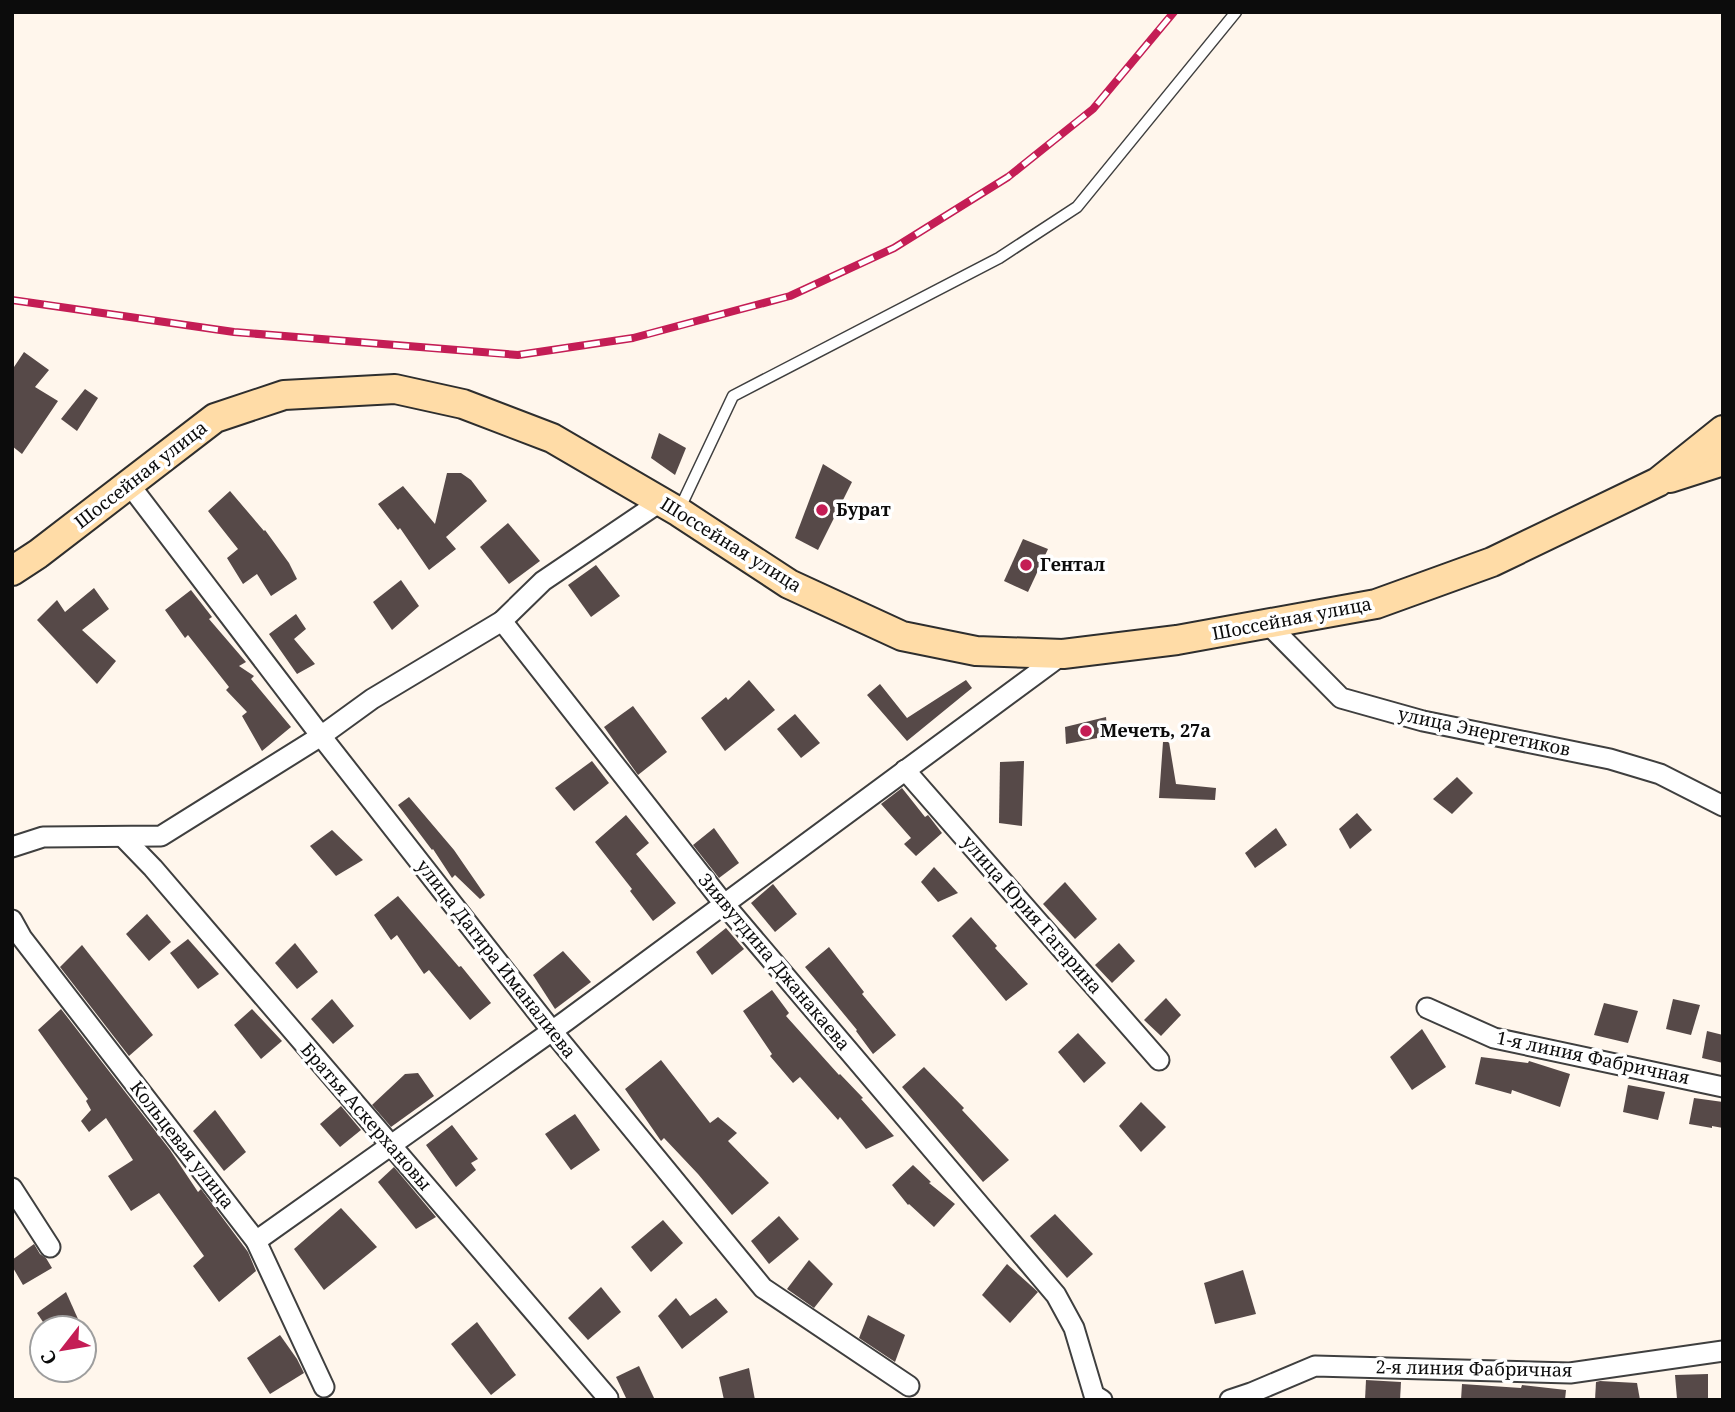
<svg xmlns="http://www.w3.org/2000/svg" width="1735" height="1412" font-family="'Noto Serif',serif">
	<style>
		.building { fill: #564948 }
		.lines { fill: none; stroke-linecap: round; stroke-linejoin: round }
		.service-casing { stroke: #3f3f3f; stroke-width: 13 }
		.minor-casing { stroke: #3f3f3f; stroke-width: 23 }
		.secondary-casing { stroke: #2e2e2e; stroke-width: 32 }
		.service { stroke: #fff; stroke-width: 10 }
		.minor { stroke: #fff; stroke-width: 19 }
		.secondary { stroke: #ffdca7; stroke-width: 28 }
		.rail-casing { stroke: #c41d55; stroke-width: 8 }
		.rail { stroke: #fff; stroke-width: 5; stroke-dasharray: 16; stroke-linecap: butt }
		.poi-dot { fill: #c41d55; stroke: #fff; stroke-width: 2.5 }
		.labels { text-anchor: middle; stroke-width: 7; stroke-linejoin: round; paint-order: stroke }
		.street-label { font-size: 18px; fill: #0c0c0c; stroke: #fff }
		.poi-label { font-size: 18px; font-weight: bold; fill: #0c0c0c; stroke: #fff; text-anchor: start }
	</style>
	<rect width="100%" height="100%" fill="#fff6ec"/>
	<g class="building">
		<polygon points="24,352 49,370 35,387 58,401 22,454 12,446 12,370"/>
		<polygon points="85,389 98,398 77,431 61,419"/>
		<polygon points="659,433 686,448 675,475 651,458"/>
		<polygon points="823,464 852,482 818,550 795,538"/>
		<polygon points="447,473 461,473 471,480 487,501 446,537 456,549 429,570 400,528 398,530 378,504 403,486 435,524"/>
		<polygon points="230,491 264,531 265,530 289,563 297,579 271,596 257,574 243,584 227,558 238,549 208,511"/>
		<polygon points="508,523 540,561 509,584 480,547"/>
		<polygon points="1023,539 1048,549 1028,592 1004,581"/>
		<polygon points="596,565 620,596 591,617 568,585"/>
		<polygon points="401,580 419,606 392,630 373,602"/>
		<polygon points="94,588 109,609 82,630 116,661 97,684 37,620 57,600 65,612"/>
		<polygon points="191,590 212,617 209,619 246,662 239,666 254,676 251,679 291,727 262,751 242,716 247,712 226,690 229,687 188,635 185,638 165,610"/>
		<polygon points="296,614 306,629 294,639 315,664 297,674 269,634"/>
		<polygon points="749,680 775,710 725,751 701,718 726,697 728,700"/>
		<polygon points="966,680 972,688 907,741 867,695 880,684 907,718"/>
		<polygon points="633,706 667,752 638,775 604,727"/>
		<polygon points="795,714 820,743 801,758 777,729"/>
		<polygon points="1106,717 1108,736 1066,744 1065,727"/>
		<polygon points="1163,742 1169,742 1176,784 1216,788 1215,800 1159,798"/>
		<polygon points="592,761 609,783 574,811 555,788"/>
		<polygon points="1024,761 1022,826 999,823 1000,762"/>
		<polygon points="1457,777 1473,793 1452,814 1433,799"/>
		<polygon points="902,788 925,817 928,815 942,833 916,856 904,844 911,838 881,804"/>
		<polygon points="409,797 454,850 485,895 480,899 455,875 452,878 433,849 432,850 398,805"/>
		<polygon points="1357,813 1372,830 1350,849 1339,829"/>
		<polygon points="626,815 649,843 636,854 676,903 653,921 630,891 632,889 595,842"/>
		<polygon points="714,828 739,863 719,878 693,845"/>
		<polygon points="1276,828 1287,845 1255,868 1245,853"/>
		<polygon points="332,830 363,860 336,876 310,846"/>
		<polygon points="934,867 958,893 938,902 921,882"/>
		<polygon points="1065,882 1097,919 1075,939 1043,904"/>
		<polygon points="773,884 797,914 775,932 751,903"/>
		<polygon points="398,896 459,967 461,966 491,1003 470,1020 429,970 424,974 397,935 391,940 374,915"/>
		<polygon points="147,914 171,942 149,961 126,934"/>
		<polygon points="971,917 997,946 995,948 1028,984 1006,1001 952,936"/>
		<polygon points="726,928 744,949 712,975 696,952"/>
		<polygon points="188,939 219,974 198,989 170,953"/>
		<polygon points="295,943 318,972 297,989 275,963"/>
		<polygon points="1119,943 1135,961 1112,983 1095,965"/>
		<polygon points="82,945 153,1035 129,1056 60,967"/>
		<polygon points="829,947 864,992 862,994 896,1035 873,1054 856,1031 857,1030 805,967"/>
		<polygon points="563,951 591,982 555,1009 533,975"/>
		<polygon points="772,990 789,1013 786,1016 839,1075 840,1074 863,1098 861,1099 894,1136 866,1149 840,1117 838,1120 800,1077 793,1083 770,1056 772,1054 743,1011"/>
		<polygon points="1166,998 1181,1015 1161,1036 1144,1020"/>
		<polygon points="332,999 354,1026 333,1044 311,1019"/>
		<polygon points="1673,999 1700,1005 1691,1035 1666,1029"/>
		<polygon points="1604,1003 1638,1011 1628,1043 1594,1035"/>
		<polygon points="61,1009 170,1150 198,1192 201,1189 248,1252 256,1271 219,1302 193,1266 204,1256 159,1193 131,1211 108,1176 133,1160 106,1118 89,1132 81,1121 91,1110 86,1101 88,1099 38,1030"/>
		<polygon points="252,1009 282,1041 261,1059 234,1025"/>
		<polygon points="1422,1029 1446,1067 1412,1090 1390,1057"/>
		<polygon points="1707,1031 1723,1035 1723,1063 1702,1058"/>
		<polygon points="1078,1033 1106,1063 1084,1083 1058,1052"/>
		<polygon points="1481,1057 1528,1063 1529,1061 1570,1074 1560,1107 1512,1090 1511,1094 1475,1084"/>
		<polygon points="661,1060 710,1123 718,1117 737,1133 728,1141 769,1183 732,1215 698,1174 664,1138 661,1141 625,1089"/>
		<polygon points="924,1067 964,1108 962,1110 1009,1160 983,1182 902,1087"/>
		<polygon points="418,1073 434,1096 391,1127 372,1105 405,1074"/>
		<polygon points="1628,1085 1665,1092 1658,1120 1623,1112"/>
		<polygon points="1694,1098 1723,1102 1723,1128 1712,1126 1712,1128 1689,1124"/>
		<polygon points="1141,1102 1166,1127 1141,1152 1119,1126"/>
		<polygon points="341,1106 361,1130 340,1147 320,1124"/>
		<polygon points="215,1110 246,1152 224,1171 193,1131"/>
		<polygon points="575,1114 600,1150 571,1170 545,1134"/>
		<polygon points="452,1125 478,1159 471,1163 476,1170 456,1187 426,1145"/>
		<polygon points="913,1165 931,1182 929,1183 955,1204 934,1227 909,1204 908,1205 892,1185"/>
		<polygon points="394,1167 436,1217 416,1229 378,1182"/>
		<polygon points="341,1208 377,1247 324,1290 294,1249"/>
		<polygon points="1055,1214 1093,1254 1067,1278 1030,1236"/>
		<polygon points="779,1216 799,1239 769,1264 751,1241"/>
		<polygon points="663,1220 683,1243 651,1272 631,1247"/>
		<polygon points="34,1244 40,1254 46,1258 52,1268 23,1285 12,1266 12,1260"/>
		<polygon points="809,1260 833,1284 814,1308 787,1289"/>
		<polygon points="1007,1264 1038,1292 1010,1323 982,1295"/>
		<polygon points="1243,1270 1256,1314 1215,1324 1204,1283"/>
		<polygon points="601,1287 621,1312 588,1340 568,1318"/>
		<polygon points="66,1292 82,1328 47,1328 37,1313"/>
		<polygon points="676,1298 690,1316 716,1298 728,1312 682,1349 658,1316"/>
		<polygon points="868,1315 905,1335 895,1362 859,1338"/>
		<polygon points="477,1322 516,1375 491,1395 451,1344"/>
		<polygon points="280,1335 297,1359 304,1373 270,1394 247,1358"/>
		<polygon points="639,1366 655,1400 627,1400 616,1377"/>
		<polygon points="749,1368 755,1400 724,1400 719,1377"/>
		<polygon points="1708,1374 1708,1400 1677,1399 1675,1375"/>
		<polygon points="1366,1380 1401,1382 1400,1400 1365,1400"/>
		<polygon points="1600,1381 1637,1383 1640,1400 1595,1400 1596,1382"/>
		<polygon points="1462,1384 1521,1388 1522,1385 1566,1390 1565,1400 1461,1400"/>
	</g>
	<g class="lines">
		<g class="service-casing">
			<polyline id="service" points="680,508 733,396 999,258 1077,207 1236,12"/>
		</g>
		<g class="minor-casing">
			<g id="minor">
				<polyline points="129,484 321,736 552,1031 763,1288 909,1386"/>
				<polyline points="502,621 724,904 1056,1295 1074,1328 1094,1395 1102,1400"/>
				<polyline points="1268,624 1341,698 1423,721 1610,759 1660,774 1723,806"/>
				<polyline points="905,770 1159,1060"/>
				<polyline points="123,837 153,868 608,1398"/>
				<polyline points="12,847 43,837 161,836 321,736 372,699 502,621 543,581 660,502"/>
				<polyline points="12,920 22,938 256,1241 324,1387"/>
				<polyline points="1427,1008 1494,1038 1723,1087"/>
				<polyline points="12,1188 50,1247"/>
				<polyline points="256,1241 566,1021 1063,654"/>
				<polyline points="1230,1400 1251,1393 1315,1366 1570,1373 1723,1351"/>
			</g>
		</g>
		<g class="secondary-casing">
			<g id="secondary">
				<polyline points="1670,478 1723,461"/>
				<polyline points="12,571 38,554 215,418 284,395 395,389 463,404 552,438 679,512 789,584 902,636 976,651 1063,654 1177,640 1376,604 1492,562 1658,482 1723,430"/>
			</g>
		</g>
		<use href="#service" class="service"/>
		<use href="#minor" class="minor"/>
		<use href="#secondary" class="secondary"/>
		<g class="rail-casing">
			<polyline id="rail" points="12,300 234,332 518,355 633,338 790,296 894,248 1008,177 1093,109 1174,12"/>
		</g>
		<use href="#rail" class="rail"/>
	</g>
	<g class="poi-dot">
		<circle cx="822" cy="510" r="7"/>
		<circle cx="1026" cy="565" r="7"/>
		<circle cx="1086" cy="731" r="7"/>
	</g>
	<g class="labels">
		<g class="street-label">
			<text transform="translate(141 475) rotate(-38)" y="6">Шоссейная улица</text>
			<text transform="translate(731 545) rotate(32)" y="6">Шоссейная улица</text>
			<text transform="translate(1292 619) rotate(-11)" y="6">Шоссейная улица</text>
			<text transform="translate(1484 732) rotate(12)" y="6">улица Энергетиков</text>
			<text transform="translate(1032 915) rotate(49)" y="6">улица Юрия Гагарина</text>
			<text transform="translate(496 959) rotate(52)" y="6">улица Дагира Иманалиева</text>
			<text transform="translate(774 962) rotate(50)" y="6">Зиявутдина Джанакаева</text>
			<text transform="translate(1593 1058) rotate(12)" y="6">1-я линия Фабричная</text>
			<text transform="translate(366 1117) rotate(49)" y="6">Братья Аскерхановы</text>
			<text transform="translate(182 1145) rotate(52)" y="6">Кольцевая улица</text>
			<text transform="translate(1474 1369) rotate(1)" y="6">2-я линия Фабричная</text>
		</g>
		<g class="poi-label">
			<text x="836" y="516">Бурат</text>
			<text x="1040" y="571">Гентал</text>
			<text x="1100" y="737">Мечеть, 27а</text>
		</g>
	</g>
	<rect width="1735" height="1412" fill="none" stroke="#0c0c0c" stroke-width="28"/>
	<g transform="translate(63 1349) rotate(239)"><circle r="33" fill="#ffffff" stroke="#9e9e9e" stroke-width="2"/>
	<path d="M0-5L12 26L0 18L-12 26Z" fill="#c41d55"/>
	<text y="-10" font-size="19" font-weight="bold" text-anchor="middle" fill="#0c0c0c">С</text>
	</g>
</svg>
